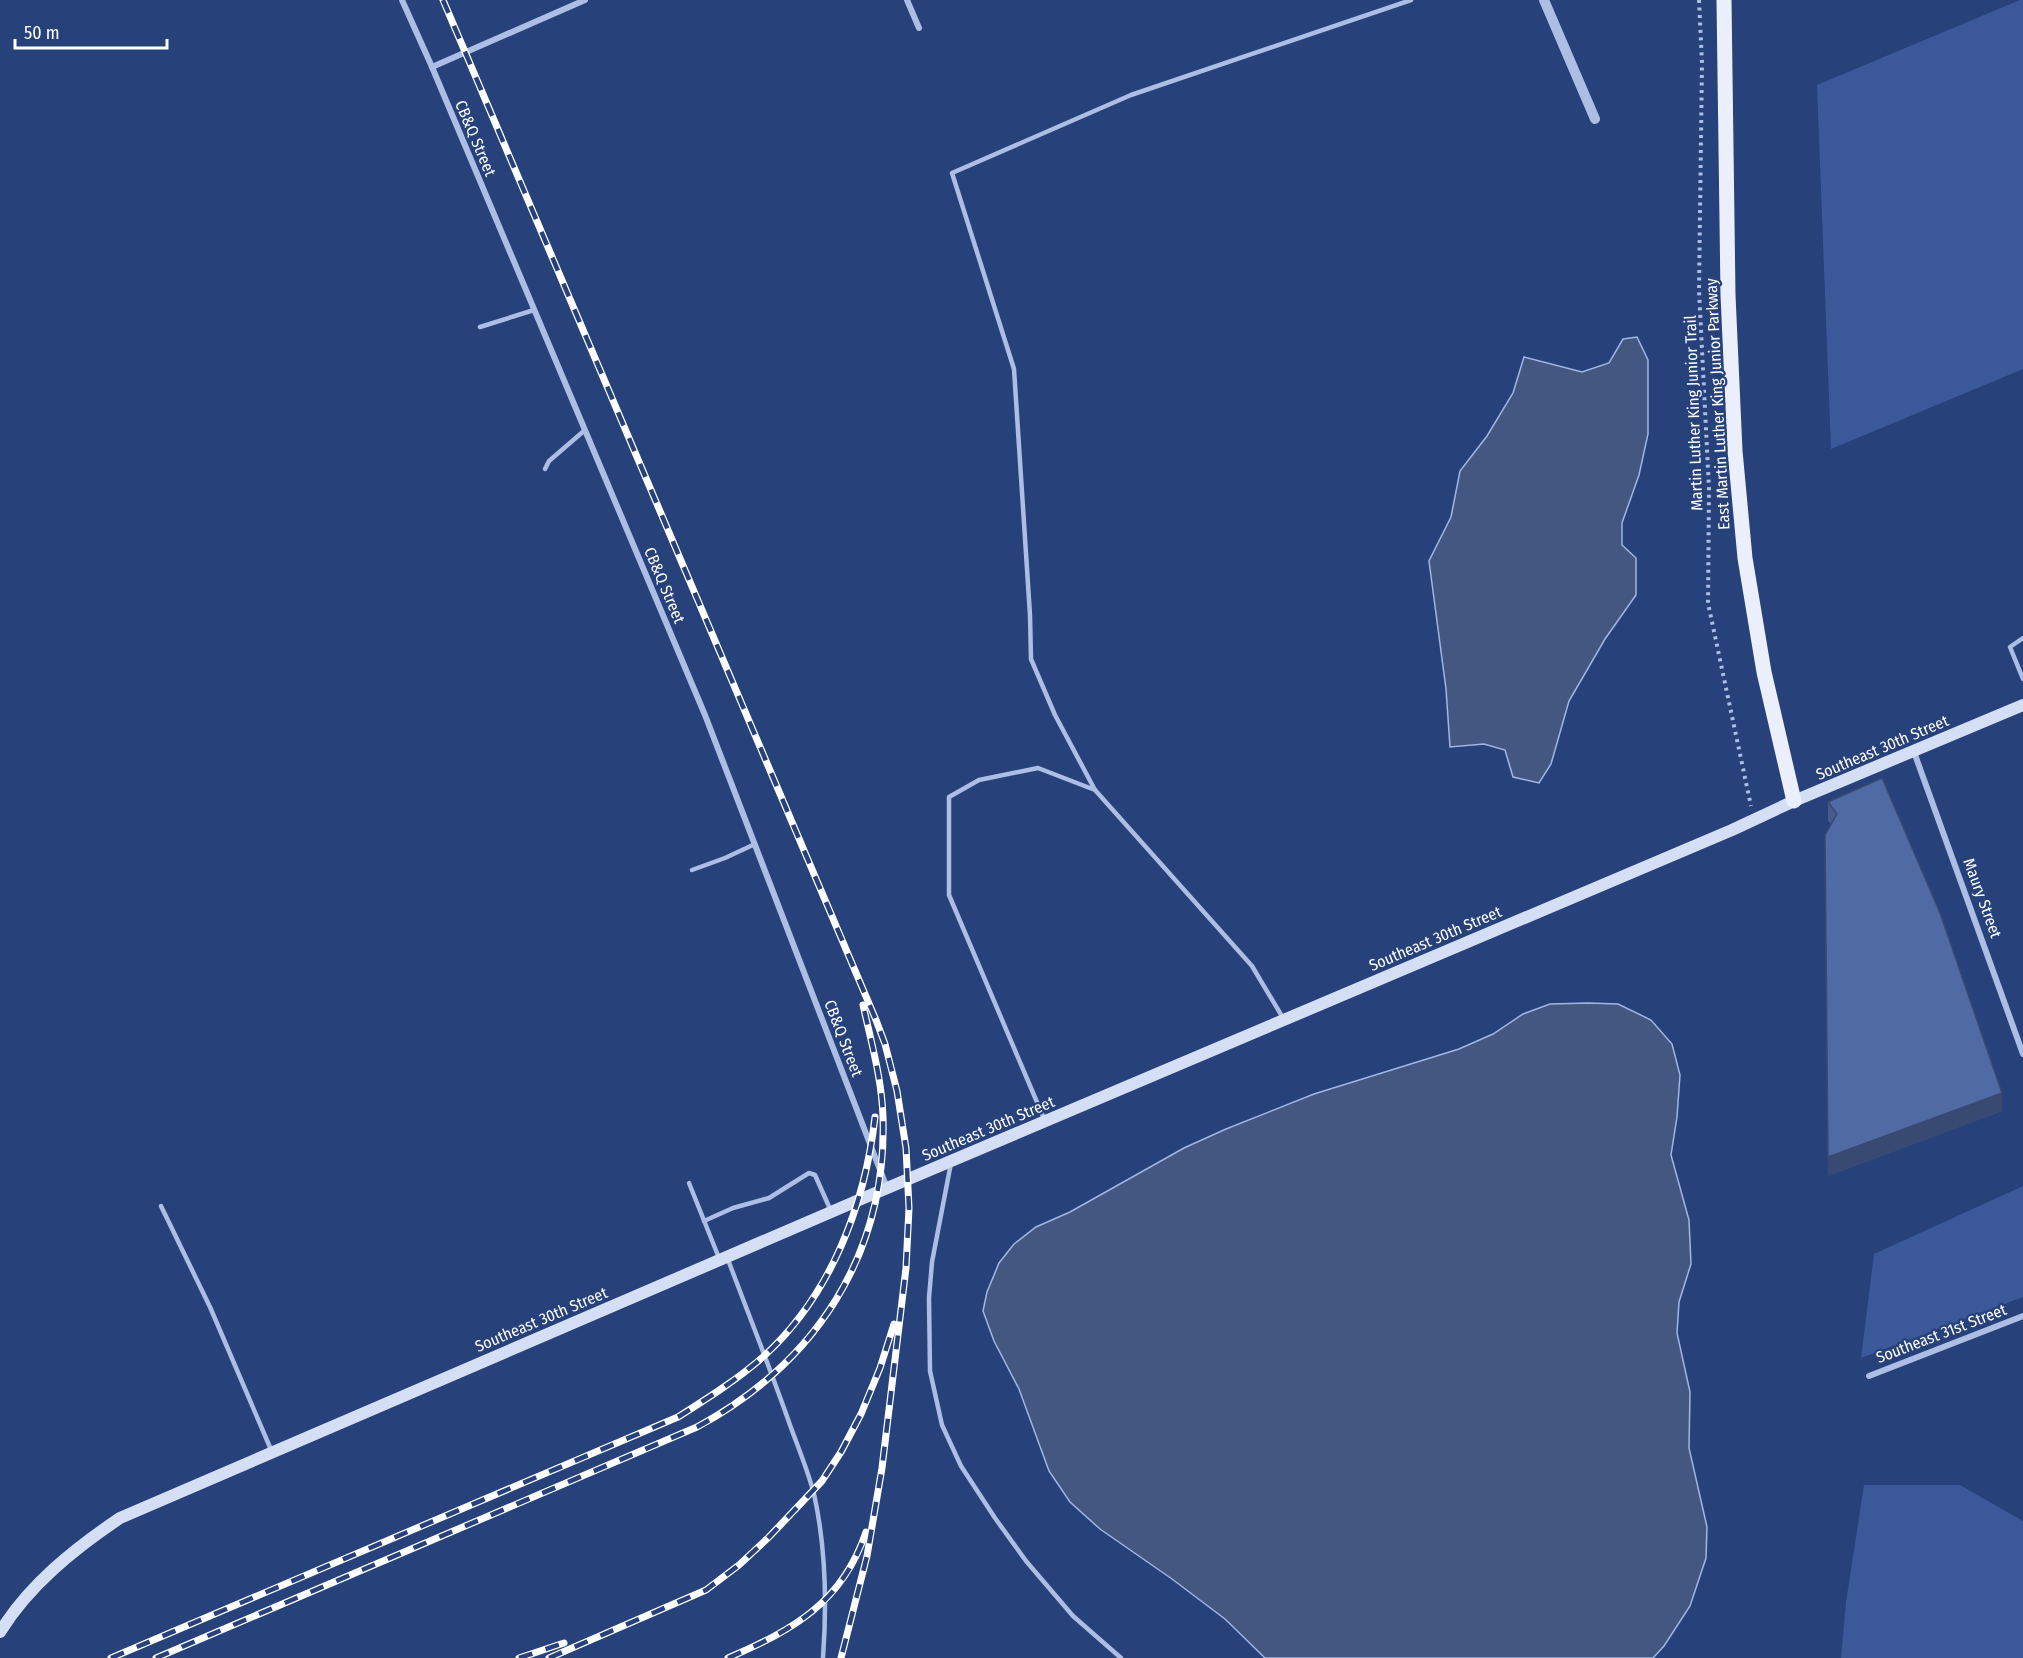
<svg xmlns="http://www.w3.org/2000/svg" width="2023" height="1658" font-family="'Fira Sans Condensed',sans-serif">
	<style>
		.green { fill: #3b5998 }
		.water { fill: #445781; stroke: #a0b7e4; stroke-width: 1.5 }
		.lines { fill: none; stroke-linecap: round; stroke-linejoin: round }
		.path { stroke: #acbee4; stroke-width: 4; stroke-dasharray: 3 4.5; stroke-linecap: butt }
		.service { stroke: #acbee4; stroke-width: 4.5 }
		.minor { stroke: #acbee4; stroke-width: 6 }
		.tertiary { stroke: #acbee4; stroke-width: 10 }
		.secondary { stroke: #d4def4; stroke-width: 12 }
		.primary { stroke: #ebeffc; stroke-width: 15 }
		.rail-casing { stroke: #fff; stroke-width: 7 }
		.rail { stroke: #27417b; stroke-width: 4.5; stroke-dasharray: 14; stroke-linecap: butt }
		.wall { fill: #455b8c }
		.shaded-wall { fill: #384a72 }
		.building { fill: #506aa3; stroke: #384a72; stroke-width: 1.5 }
		.labels { text-anchor: middle; stroke-width: 4.5; stroke-linejoin: round; paint-order: stroke }
		.street-label { font-size: 16px; fill: #fff; stroke: #27417b }
	</style>
	<rect width="100%" height="100%" fill="#27417b"/>
	<g class="green">
		<polygon points="2020,0 2023,0 2023,369 1831,449 1817,85"/>
		<polygon points="2023,1186 2023,1297 1861,1358 1874,1254"/>
		<polygon points="1864,1485 1960,1485 2023,1521 2023,1658 1841,1658 1846,1602"/>
	</g>
	<g class="water">
		<polygon points="1637,337 1648,360 1648,434 1639,475 1622,523 1622,545 1636,558 1636,595 1605,639 1569,701 1551,764 1539,783 1513,777 1505,750 1484,744 1450,747 1446,689 1429,561 1451,517 1460,471 1487,436 1513,393 1524,357 1582,372 1609,363 1623,339"/>
		<polygon points="1589,1003 1618,1004 1651,1020 1672,1044 1680,1075 1677,1117 1671,1155 1689,1220 1691,1264 1679,1302 1677,1333 1690,1392 1689,1448 1707,1527 1706,1558 1690,1606 1664,1646 1653,1658 1265,1658 1225,1619 1172,1579 1100,1529 1070,1502 1049,1471 1019,1389 994,1341 983,1311 987,1292 999,1263 1014,1244 1036,1227 1070,1212 1184,1148 1226,1129 1314,1094 1459,1049 1493,1034 1523,1014 1550,1004"/>
	</g>
	<g class="lines">
		<polyline class="path" points="1699,0 1702,63 1699,290 1709,489 1708,603 1751,806"/>
		<g class="service">
			<polyline points="480,327 534,310"/>
			<polyline points="545,469 549,461 585,430"/>
			<polyline points="2023,638 2010,647 2023,679"/>
			<polyline points="1095,790 1055,715 1031,659 1030,615 1014,369 952,173 1131,95 1411,0"/>
			<polyline points="692,870 725,858 755,844"/>
			<polyline points="1045,1121 949,895 949,797 979,780 1038,768 1095,790 1252,966 1283,1018"/>
			<polyline points="951,1163 932,1262 929,1298 930,1371 942,1425 961,1466 995,1518 1026,1561 1073,1616 1121,1658"/>
			<polyline points="689,1183 719,1258"/>
			<polyline points="161,1206 210,1307 272,1452"/>
			<polyline points="704,1221 733,1208 769,1198 809,1173 815,1175 831,1211"/>
			<path d="M727,1257C748,1313 770,1368 790,1425C798,1447 808,1471 814,1494C826,1548 827,1603 823,1658"/>
		</g>
		<g class="minor">
			<polyline points="402,0 432,67 705,715 887,1188"/>
			<polyline points="907,0 919,28"/>
			<polyline points="432,67 585,0"/>
			<polyline points="1914,752 2023,1054"/>
			<polyline points="1869,1376 2023,1316"/>
		</g>
		<polyline class="tertiary" points="1544,0 1595,119"/>
		<path class="secondary" d="M0,1632C29,1585 74,1549 120,1518L859,1200L1732,830L1794,801L2023,705"/>
		<polyline class="primary" points="1724,0 1728,295 1735,451 1745,558 1764,672 1794,801"/>
		<g class="rail-casing">
			<g id="rail">
				<polyline points="443,0 876,1020 885,1044 897,1091 906,1148 909,1208 906,1268 882,1468 867,1556 841,1658"/>
				<path d="M111,1658L678,1417C708,1398 738,1379 764,1356C831,1295 865,1205 875,1117"/>
				<path d="M156,1658L697,1427C816,1363 887,1254 883,1117C882,1080 871,1041 863,1005"/>
				<polyline points="519,1658 564,1643"/>
				<polyline points="549,1658 706,1590 739,1565 769,1537 822,1481 841,1452 861,1414 880,1368 894,1324"/>
				<path d="M728,1658C793,1630 842,1603 866,1532"/>
			</g>
		</g>
		<use href="#rail" class="rail"/>
	</g>
	<polygon class="wall" points="1882,778 2002,1111 1828,1176 1825,854 1831,824 1828,821 1828,802"/>
	<polygon class="shaded-wall" points="2002,1093 2002,1111 1828,1176 1828,1157"/>
	<polygon class="building" points="1882,778 1940,913 2002,1093 1828,1157 1825,835 1837,814 1828,802"/>
	<g class="labels">
		<g class="street-label">
			<text transform="translate(476 138) rotate(67)" y="6">CB&amp;Q Street</text>
			<text transform="translate(1717 404) rotate(-93)" y="6">East Martin Luther King Junior Parkway</text>
			<text transform="translate(1693 413) rotate(-92)" y="6">Martin Luther King Junior Trail</text>
			<text transform="translate(665 585) rotate(67)" y="6">CB&amp;Q Street</text>
			<text transform="translate(1882 747) rotate(-23)" y="6">Southeast 30th Street</text>
			<text transform="translate(1983 898) rotate(70)" y="6">Maury Street</text>
			<text transform="translate(1435 938) rotate(-23)" y="6">Southeast 30th Street</text>
			<text transform="translate(844 1038) rotate(69)" y="6">CB&amp;Q Street</text>
			<text transform="translate(988 1128) rotate(-23)" y="6">Southeast 30th Street</text>
			<text transform="translate(541 1319) rotate(-23)" y="6">Southeast 30th Street</text>
			<text transform="translate(1941 1333) rotate(-21)" y="6">Southeast 31st Street</text>
		</g>
	</g>
	<path d="M15 39v9h152v-9" fill="none" stroke="#ffffff" stroke-width="3"/>
	<text x="24" y="39" font-size="18" fill="#ffffff" stroke="#27417b" stroke-width="4.5" paint-order="stroke">50 m</text>
</svg>
